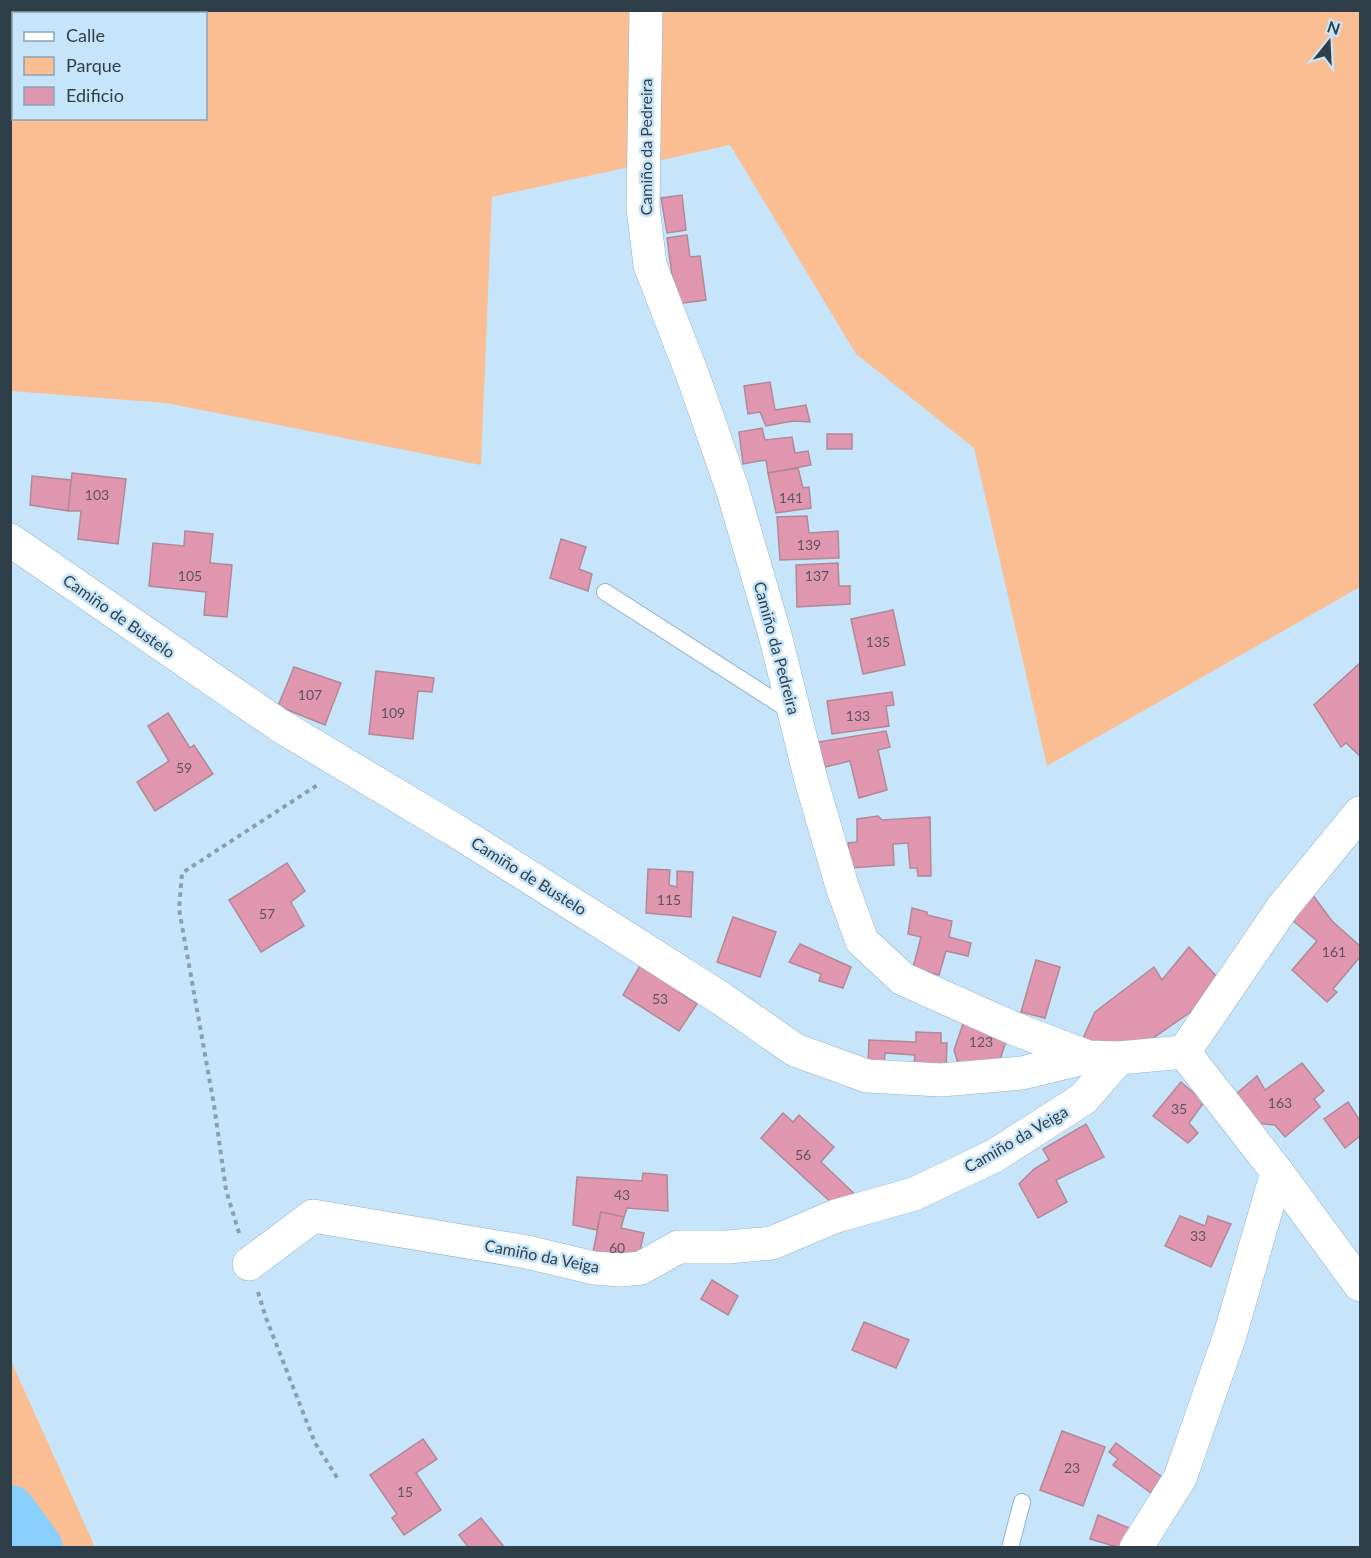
<svg xmlns="http://www.w3.org/2000/svg" width="1371" height="1558" font-family="Lato,sans-serif">
	<style>
		.green { fill: #fabe92; fill-rule: evenodd }
		.lines { fill: none; stroke-linecap: round; stroke-linejoin: round }
		.river { stroke: #89d0fe; stroke-width: 52 }
		.building { fill: #e196af; stroke: #b18895; stroke-width: 1.5 }
		.service-casing { stroke: #8fb3cc; stroke-width: 18 }
		.minor-casing { stroke: #8fb3cc; stroke-width: 34 }
		.path { stroke: #879faf; stroke-width: 4; stroke-dasharray: 4.5 4.5; stroke-linecap: butt }
		.service { stroke: #fff; stroke-width: 16 }
		.minor { stroke: #fff; stroke-width: 33 }
		.labels { text-anchor: middle; stroke-width: 5; stroke-linejoin: round; paint-order: stroke }
		.number-label { font-size: 14px; fill: #5c5562 }
		.street-label { font-size: 16px; fill: #2f3f49; stroke: #c7e5fa }
	</style>
	<rect width="100%" height="100%" fill="#c7e5fa"/>
	<g class="green">
		<path d="M10,11H1360V587L1047,766L974,448L856,354L730,145L492,197L481,465L166,403L11,391ZM14,14H206V118H14Z"/>
		<polygon points="10,1361 11,1361 95,1547 11,1547"/>
	</g>
	<g class="lines">
		<polyline class="river" points="10,1511 37,1548"/>
	</g>
	<g class="building">
		<polygon points="682,195 686,230 667,233 661,198"/>
		<polygon points="687,235 690,257 700,256 706,300 676,304 667,238"/>
		<polygon points="770,382 775,410 806,405 810,422 793,421 766,426 760,412 748,414 744,386"/>
		<polygon points="762,428 765,440 792,437 795,453 808,451 811,465 768,473 766,460 743,464 739,432"/>
		<rect x="827" y="434" width="25" height="15"/>
		<polygon points="798,468 803,488 809,487 811,508 776,513 768,473"/>
		<polygon points="72,473 126,479 118,544 78,539 81,511 68,511"/>
		<polygon points="32,476 71,480 68,511 30,505"/>
		<polygon points="807,516 809,533 838,531 839,558 780,560 777,517"/>
		<polygon points="185,531 213,534 210,563 232,565 227,617 204,615 206,592 149,586 153,543 184,546"/>
		<polygon points="561,539 586,547 579,569 592,574 588,591 550,578"/>
		<polygon points="838,563 839,586 850,586 850,604 797,607 796,565"/>
		<polygon points="893,610 905,665 863,674 851,619"/>
		<polygon points="1360,663 1360,756 1346,743 1341,747 1314,705"/>
		<polygon points="294,667 341,683 325,725 278,706"/>
		<polygon points="376,671 434,678 432,692 418,691 413,739 369,734"/>
		<polygon points="892,692 894,705 886,706 889,726 832,734 827,701"/>
		<polygon points="168,713 190,748 194,745 213,774 155,811 137,782 169,761 148,726"/>
		<polygon points="886,731 890,747 878,750 887,790 859,798 850,761 825,767 818,742"/>
		<polygon points="878,816 882,820 930,817 931,876 918,876 917,868 910,868 908,843 893,844 894,865 849,868 848,843 857,842 857,819"/>
		<polygon points="287,863 305,891 291,902 304,926 261,952 229,900"/>
		<polygon points="648,869 670,870 669,885 677,887 677,871 693,872 691,917 646,913"/>
		<polygon points="1312,894 1332,921 1360,946 1360,957 1333,989 1337,992 1327,1002 1292,970 1317,941 1292,920"/>
		<polygon points="912,908 927,912 927,915 952,921 949,937 971,943 968,956 946,951 939,975 913,968 921,937 908,934"/>
		<polygon points="733,917 776,932 760,977 717,962"/>
		<polygon points="800,944 851,967 843,988 819,981 821,974 789,962"/>
		<polygon points="1189,947 1219,979 1192,1011 1146,1043 1087,1045 1084,1036 1095,1012 1154,967 1162,980"/>
		<polygon points="1036,960 1060,967 1045,1018 1021,1012"/>
		<polygon points="641,964 682,989 679,992 697,1004 679,1031 623,995"/>
		<polygon points="964,1021 1008,1035 997,1069 960,1070 954,1050"/>
		<polygon points="916,1032 941,1033 941,1043 947,1043 946,1067 914,1065 915,1055 885,1053 884,1066 868,1065 869,1040 916,1042"/>
		<polygon points="1302,1063 1324,1091 1314,1099 1320,1107 1285,1137 1275,1125 1256,1123 1255,1117 1236,1094 1257,1076 1265,1090"/>
		<polygon points="1181,1082 1204,1102 1189,1123 1198,1133 1188,1143 1153,1116"/>
		<polygon points="1348,1102 1360,1121 1360,1136 1345,1148 1324,1119"/>
		<polygon points="783,1113 793,1122 799,1115 834,1147 821,1162 861,1200 835,1206 761,1138"/>
		<polygon points="1086,1124 1104,1157 1056,1180 1067,1202 1038,1218 1019,1184 1034,1169 1049,1160 1043,1149"/>
		<polygon points="643,1173 667,1175 668,1211 627,1208 624,1217 601,1212 597,1230 573,1225 577,1177 642,1181"/>
		<polygon points="601,1212 624,1217 621,1228 644,1233 637,1263 591,1262"/>
		<polygon points="1180,1216 1205,1226 1208,1216 1231,1224 1211,1267 1165,1246"/>
		<polygon points="712,1280 738,1296 728,1315 701,1299"/>
		<polygon points="864,1322 909,1340 896,1368 852,1350"/>
		<polygon points="1062,1431 1105,1447 1083,1506 1040,1490"/>
		<polygon points="423,1439 437,1459 416,1473 441,1510 404,1535 392,1518 397,1514 370,1475"/>
		<polygon points="1116,1443 1162,1477 1151,1493 1113,1465 1118,1459 1109,1452"/>
		<polygon points="1098,1515 1134,1530 1120,1548 1090,1539"/>
		<polygon points="481,1518 505,1548 469,1548 459,1535"/>
	</g>
	<g class="lines">
		<g class="service-casing">
			<g id="service">
				<polyline points="605,592 792,712"/>
				<polyline points="1010,1548 1022,1502"/>
			</g>
		</g>
		<g class="minor-casing">
			<g id="minor">
				<polyline points="646,10 643,207 650,265 694,379 733,491 775,635 811,780 842,886 862,941 903,979 1015,1029 1088,1057 1119,1058 1184,1052"/>
				<polyline points="10,540 279,725 453,829 609,927 722,999 795,1050 867,1076 941,1080 1022,1073 1088,1057"/>
				<polyline points="1184,1052 1283,907 1360,813"/>
				<polyline points="1184,1052 1277,1172 1360,1285"/>
				<polyline points="249,1264 313,1216 527,1252 594,1268 620,1270 641,1268 678,1247 728,1247 772,1243 836,1216 914,1194 994,1156 1083,1099 1119,1058"/>
				<polyline points="1136,1548 1180,1478 1230,1335 1277,1172"/>
			</g>
		</g>
		<g class="path">
			<polyline points="239,1233 226,1190 214,1105 179,909 182,873 319,784"/>
			<polyline points="258,1292 266,1318 315,1443 338,1479"/>
		</g>
		<use href="#service" class="service"/>
		<use href="#minor" class="minor"/>
	</g>
	<g class="labels">
		<g class="number-label">
			<text x="97" y="500">103</text>
			<text x="791" y="503">141</text>
			<text x="809" y="550">139</text>
			<text x="190" y="581">105</text>
			<text x="817" y="581">137</text>
			<text x="878" y="647">135</text>
			<text x="310" y="700">107</text>
			<text x="393" y="718">109</text>
			<text x="858" y="721">133</text>
			<text x="184" y="773">59</text>
			<text x="669" y="905">115</text>
			<text x="267" y="919">57</text>
			<text x="1334" y="957">161</text>
			<text x="660" y="1004">53</text>
			<text x="981" y="1047">123</text>
			<text x="1280" y="1108">163</text>
			<text x="1179" y="1114">35</text>
			<text x="803" y="1160">56</text>
			<text x="622" y="1200">43</text>
			<text x="1198" y="1241">33</text>
			<text x="617" y="1253">60</text>
			<text x="1072" y="1473">23</text>
			<text x="405" y="1497">15</text>
		</g>
		<g class="street-label">
			<text transform="translate(646 147) rotate(-90)" y="6">Camiño da Pedreira</text>
			<text transform="translate(119 616) rotate(35)" y="6">Camiño de Bustelo</text>
			<text transform="translate(777 648) rotate(75)" y="6">Camiño da Pedreira</text>
			<text transform="translate(529 876) rotate(32)" y="6">Camiño de Bustelo</text>
			<text transform="translate(1016 1139) rotate(-30)" y="6">Camiño da Veiga</text>
			<text transform="translate(542 1256) rotate(11)" y="6">Camiño da Veiga</text>
		</g>
	</g>
	<rect width="1371" height="1558" fill="none" stroke="#2f3f49" stroke-width="24"/>
	<rect x="12" y="12" width="195" height="108" fill="#c7e5fa" stroke="#8aa3b3" stroke-width="1.5"/>
	<rect x="24" y="32" width="30" height="9" fill="#ffffff" stroke="#8aa3b3" stroke-width="1.5"/>
	<text x="66" y="42" font-size="18" fill="#2f3f49">Calle</text>
	<rect x="24" y="57" width="30" height="18" fill="#fabe92" stroke="#8aa3b3" stroke-width="1.5"/>
	<text x="66" y="72" font-size="18" fill="#2f3f49">Parque</text>
	<rect x="24" y="87" width="30" height="18" fill="#e196af" stroke="#8aa3b3" stroke-width="1.5"/>
	<text x="66" y="102" font-size="18" fill="#2f3f49">Edificio</text>
	<g transform="translate(1329 42) rotate(18)" stroke="#c7e5fa" stroke-width="4.5" paint-order="stroke">
	<path d="M0-4.5L10 22L0 15L-10 22Z" fill="#2f3f49"/>
	<text y="-9" font-size="16" font-weight="bold" text-anchor="middle" fill="#2f3f49">N</text>
	</g>
</svg>
